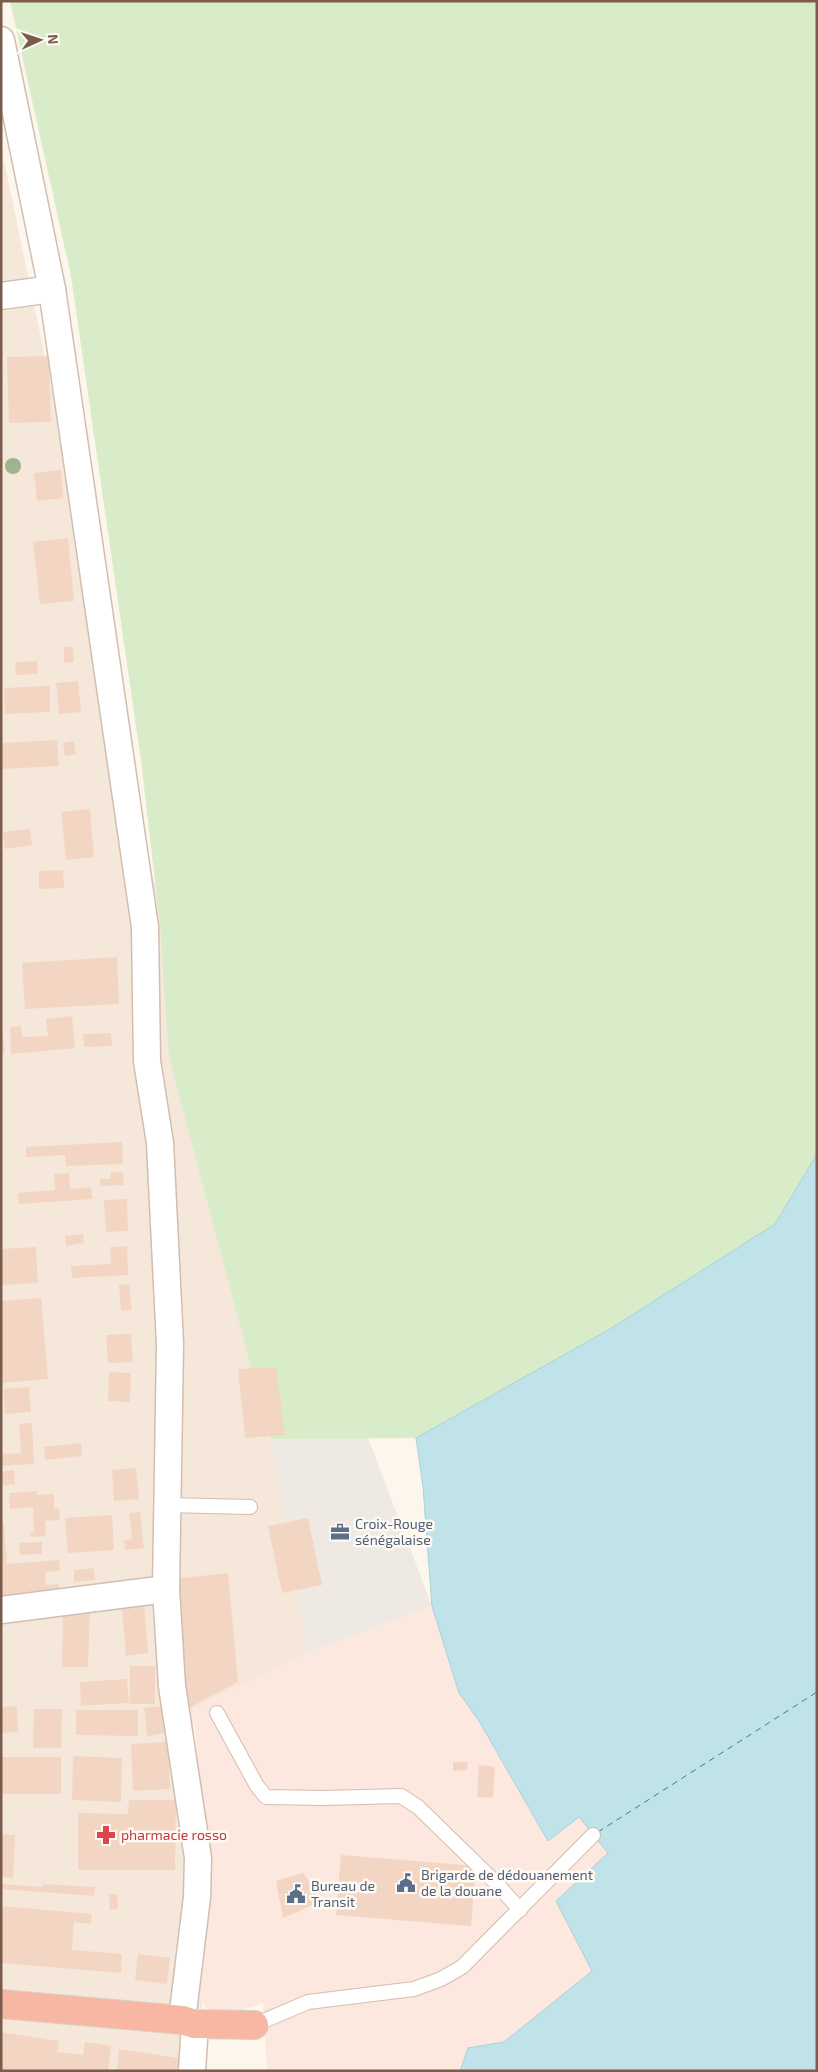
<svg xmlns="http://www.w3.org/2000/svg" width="818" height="2072" font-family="'Exo 2',sans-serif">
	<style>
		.residential { fill: #f5e8da }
		.commercial { fill: #fde8e0 }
		.industrial { fill: #efe9e4 }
		.green { fill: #d8ecc9 }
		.water { fill: #bfe3e8; stroke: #a5d3da }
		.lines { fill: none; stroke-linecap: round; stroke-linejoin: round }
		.ferry { stroke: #437c86; stroke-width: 1; stroke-dasharray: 6 5; stroke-linecap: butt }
		.building { fill: #f3d5c3 }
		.lane-casing { stroke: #d1beb0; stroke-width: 16 }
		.street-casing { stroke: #d1beb0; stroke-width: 29 }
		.highway-casing { stroke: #dad1cd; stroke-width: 30 }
		.lane { stroke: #fff; stroke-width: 14 }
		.street { stroke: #fff; stroke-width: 26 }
		.highway { stroke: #f7b7a3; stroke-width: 28 }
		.tree { fill: #a0b28e }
		.labels { text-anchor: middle; stroke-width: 5; stroke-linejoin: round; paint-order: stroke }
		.service-label { font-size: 14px; fill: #4e5e75; stroke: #fffaf3; text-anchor: start }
		.health-label { font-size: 14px; fill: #be3a42; stroke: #fffaf3; text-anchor: start }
	</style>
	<rect width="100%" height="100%" fill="#fdf6ec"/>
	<polygon class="residential" points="1,146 270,1439 308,1653 193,1709 204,2071 1,2071"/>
	<polygon class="commercial" points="432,1606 459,1693 479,1721 549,1841 579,1817 608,1853 556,1901 592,1971 504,2042 468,2048 460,2071 267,2071 263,2003 217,2019 197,1997 208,1869 193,1708 308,1653"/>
	<polygon class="industrial" points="368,1438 432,1606 308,1653 270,1439"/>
	<polygon class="green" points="10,1 817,1 817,1154 775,1224 610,1329 416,1438 270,1439 169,1057 160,924 141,761 71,276"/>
	<polygon class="water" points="817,1154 817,2071 460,2071 468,2048 504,2042 592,1971 556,1901 608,1853 579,1817 548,1841 479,1721 459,1693 432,1606 423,1487 416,1438 610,1329 775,1224"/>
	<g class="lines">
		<polyline class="ferry" points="598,1832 817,1692"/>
	</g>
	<g class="building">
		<polygon points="49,356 51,422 9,423 7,357"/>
		<polygon points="61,470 63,498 37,501 34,473"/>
		<polygon points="68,538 74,601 40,604 33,542"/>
		<polygon points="64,647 73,647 74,662 64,663"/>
		<polygon points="37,661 38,674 16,675 15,662"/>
		<polygon points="78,681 81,712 59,714 56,683"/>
		<polygon points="50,686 50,712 5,714 4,688"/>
		<polygon points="57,740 59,766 1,769 1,743"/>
		<polygon points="74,741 76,754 65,756 63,743"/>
		<polygon points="90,809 94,857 66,860 61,812"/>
		<polygon points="30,829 32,845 5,849 3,832"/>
		<polygon points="63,870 64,888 39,889 39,871"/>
		<polygon points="117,957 119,1004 25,1009 22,963"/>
		<polygon points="72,1016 75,1048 11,1054 10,1027 21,1026 22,1037 48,1036 46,1019"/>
		<polygon points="1,1023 5,1052 1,1053"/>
		<polygon points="111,1033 112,1046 84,1047 83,1034"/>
		<polygon points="122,1142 123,1164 66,1166 65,1155 26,1157 26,1147"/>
		<polygon points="111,1172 123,1172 124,1185 100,1186 100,1179 111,1179"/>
		<polygon points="69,1173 70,1189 91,1187 92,1199 19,1204 18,1193 55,1190 54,1174"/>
		<polygon points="127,1199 128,1231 106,1232 104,1200"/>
		<polygon points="83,1234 84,1243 66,1246 65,1236"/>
		<polygon points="127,1246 128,1275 72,1278 71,1266 111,1264 110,1247"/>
		<polygon points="36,1247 38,1283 1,1285 1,1249"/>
		<polygon points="129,1284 132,1310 121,1311 119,1285"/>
		<polygon points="41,1298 48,1379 1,1383 1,1301"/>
		<polygon points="131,1334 133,1362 108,1363 106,1335"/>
		<polygon points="276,1367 285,1435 245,1438 238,1369"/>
		<polygon points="109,1372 131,1373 130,1402 108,1401"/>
		<polygon points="29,1387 31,1412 5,1414 3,1389"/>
		<polygon points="32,1423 34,1464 1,1466 1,1454 21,1453 19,1424"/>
		<polygon points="81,1443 82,1456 45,1460 44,1447"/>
		<polygon points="136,1468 139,1499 114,1501 112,1470"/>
		<polygon points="14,1470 15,1484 1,1486 1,1472"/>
		<polygon points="37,1491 37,1495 54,1494 54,1509 59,1508 60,1520 45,1521 46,1536 31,1537 30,1532 34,1532 33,1507 10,1509 9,1493"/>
		<polygon points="140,1512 144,1548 125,1550 124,1540 132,1539 129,1513"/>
		<polygon points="112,1515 114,1550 68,1553 65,1518"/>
		<polygon points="308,1518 322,1585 282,1593 268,1526"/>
		<polygon points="1,1524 4,1524 7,1564 59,1560 60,1571 45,1572 46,1585 59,1584 59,1592 1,1597"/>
		<polygon points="42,1542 42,1554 20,1555 19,1543"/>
		<polygon points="94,1568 95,1580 74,1582 74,1570"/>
		<polygon points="228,1573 238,1682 187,1709 174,1579"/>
		<polygon points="144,1605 148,1653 126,1656 122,1607"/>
		<polygon points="63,1610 90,1611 88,1667 62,1667"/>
		<rect x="130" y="1666" width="25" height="38"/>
		<polygon points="127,1679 129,1703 81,1706 80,1682"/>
		<polygon points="17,1706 18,1732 1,1733 1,1707"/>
		<polygon points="162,1706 165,1733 147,1736 144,1708"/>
		<polygon points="34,1709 62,1709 61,1748 33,1748"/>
		<polygon points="76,1710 138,1710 138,1736 76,1735"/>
		<polygon points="168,1742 170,1789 133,1791 131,1744"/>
		<polygon points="73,1756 122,1758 121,1802 72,1800"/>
		<rect x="1" y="1757" width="60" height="37"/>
		<polygon points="453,1762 468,1762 467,1770 453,1771"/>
		<polygon points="479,1765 495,1767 493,1798 477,1797"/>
		<polygon points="129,1800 176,1800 175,1870 78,1870 78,1813 128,1814"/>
		<polygon points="1,1834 15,1835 13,1878 1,1877"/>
		<polygon points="341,1855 476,1866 471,1926 336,1915"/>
		<polygon points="303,1873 322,1901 283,1918 276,1881"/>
		<polygon points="1,1884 42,1887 43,1884 95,1887 94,1896 1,1889"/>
		<polygon points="109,1894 117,1894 118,1909 110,1910"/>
		<polygon points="1,1906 92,1914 91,1924 74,1922 72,1950 122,1954 121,1973 1,1963"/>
		<polygon points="138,1954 170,1958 167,1984 135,1980"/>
		<polygon points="1,2032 59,2041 57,2052 83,2055 85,2042 111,2046 108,2071 1,2071"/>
		<polygon points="119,2049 179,2058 178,2071 117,2071"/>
	</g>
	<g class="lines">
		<g class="lane-casing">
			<g id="lane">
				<polyline points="167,1505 250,1507"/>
				<polyline points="217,1713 257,1786 266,1797 323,1798 401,1796 418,1807 497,1884 520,1910"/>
				<polyline points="254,2025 308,2002 414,1989 441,1979 462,1967 593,1835"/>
			</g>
		</g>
		<g class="street-casing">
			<g id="street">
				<polyline points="1,40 52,289 145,927 147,1061 160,1143 170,1344 166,1589 172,1686 198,1858 197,1897 182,2020"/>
				<polyline points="1,296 52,289"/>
				<polyline points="1,1610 166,1589"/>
				<polyline points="192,2071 195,2024"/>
			</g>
		</g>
		<g class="highway-casing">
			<polyline id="highway" points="1,2004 182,2020 195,2024 254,2025"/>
		</g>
		<use href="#lane" class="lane"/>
		<use href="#street" class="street"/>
		<use href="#highway" class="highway"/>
	</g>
	<circle class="tree" cx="13" cy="466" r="8"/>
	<defs>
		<g id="office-bare" transform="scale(1.5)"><path d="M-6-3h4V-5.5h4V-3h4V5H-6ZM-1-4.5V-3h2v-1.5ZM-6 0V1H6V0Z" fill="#5c6f8a" stroke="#fffaf3" stroke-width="2.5" paint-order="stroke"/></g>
		<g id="pharmacy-bare" transform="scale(1.5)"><path d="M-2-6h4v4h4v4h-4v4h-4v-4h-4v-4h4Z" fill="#e0444e" stroke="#fffaf3" stroke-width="2.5" paint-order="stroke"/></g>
		<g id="civic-bare" transform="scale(1.5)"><path d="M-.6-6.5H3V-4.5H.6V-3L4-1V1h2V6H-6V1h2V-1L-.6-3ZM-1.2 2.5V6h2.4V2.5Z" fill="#5c6f8a" stroke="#fffaf3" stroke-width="2.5" paint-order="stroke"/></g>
	</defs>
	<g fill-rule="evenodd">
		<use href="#office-bare" x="340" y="1532"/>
		<use href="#pharmacy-bare" x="106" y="1835"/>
		<use href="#civic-bare" x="406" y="1883"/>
		<use href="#civic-bare" x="296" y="1894"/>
	</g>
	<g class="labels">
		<g class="service-label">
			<text x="355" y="1529">Croix-Rouge<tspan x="355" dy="16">sénégalaise</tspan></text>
			<text x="421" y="1880">Brigarde de dédouanement<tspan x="421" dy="16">de la douane</tspan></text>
			<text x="311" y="1891">Bureau de<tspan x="311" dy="16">Transit</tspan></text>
		</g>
		<g class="health-label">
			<text x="121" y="1840">pharmacie rosso</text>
		</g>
	</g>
	<rect width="818" height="2072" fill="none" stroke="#7a5c4d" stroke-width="5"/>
	<g transform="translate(40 40) rotate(87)" stroke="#fffaf3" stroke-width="4" paint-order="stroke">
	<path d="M0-4L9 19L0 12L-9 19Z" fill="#7a5c4d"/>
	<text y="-8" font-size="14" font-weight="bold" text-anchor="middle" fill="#7a5c4d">N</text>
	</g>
</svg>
